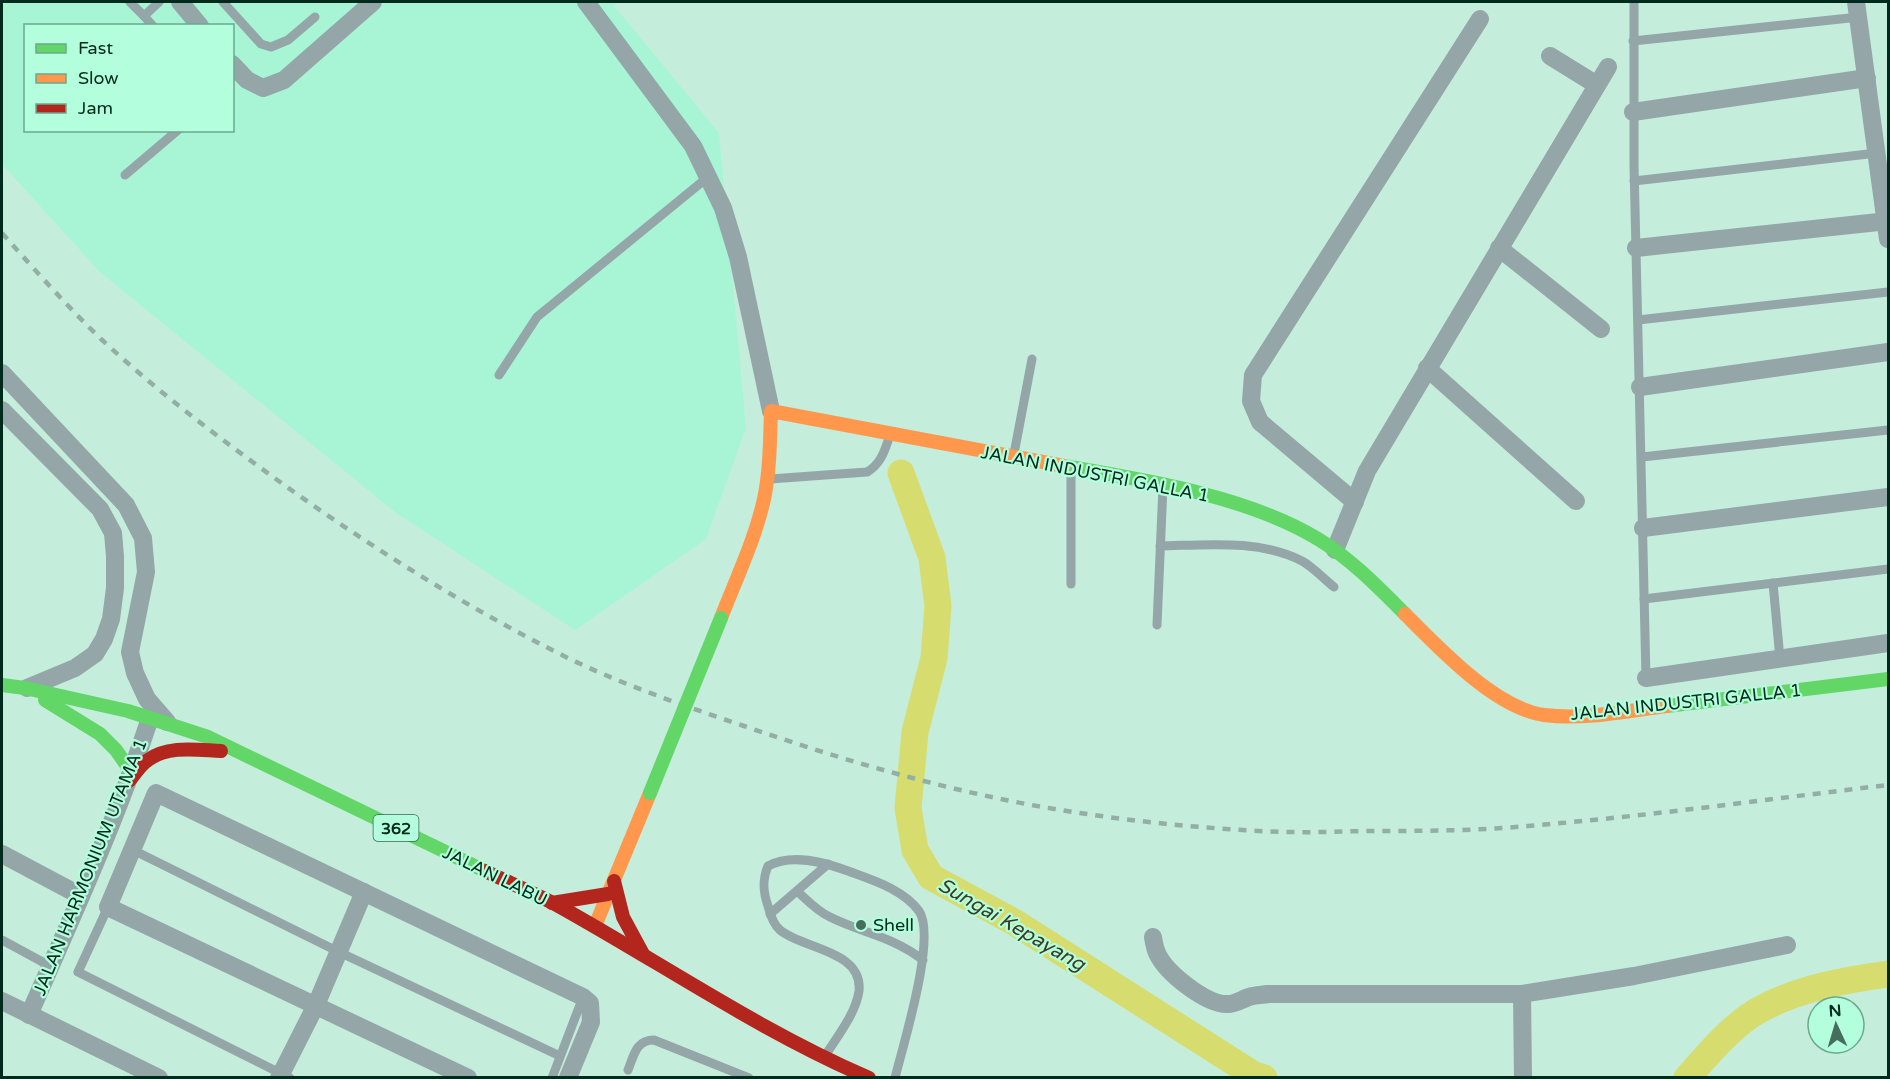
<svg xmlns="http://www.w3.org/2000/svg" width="1890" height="1079" font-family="'Varela Round',sans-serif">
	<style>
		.built { fill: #a8f5d5; fill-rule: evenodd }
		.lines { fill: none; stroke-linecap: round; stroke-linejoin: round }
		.river { stroke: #d6dc6e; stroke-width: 27 }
		.lane { stroke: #94a6a8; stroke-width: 9 }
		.street { stroke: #94a6a8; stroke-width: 18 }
		.fast { stroke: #63d668; stroke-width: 14 }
		.slow { stroke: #ff974d; stroke-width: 14 }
		.jam { stroke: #b3261e; stroke-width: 14 }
		.rail { stroke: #93aea5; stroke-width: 4.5; stroke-dasharray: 8 8; stroke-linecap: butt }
		.fast-bridge { stroke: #63d668; stroke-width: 14 }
		.poi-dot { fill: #456e5e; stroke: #b3fedd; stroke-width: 2 }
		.labels { text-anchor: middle; stroke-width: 4.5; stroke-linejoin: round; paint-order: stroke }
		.shield { fill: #b3fedd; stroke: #366a55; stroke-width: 1.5 }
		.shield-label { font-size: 16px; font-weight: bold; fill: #002a1b }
		.street-label { font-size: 18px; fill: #002a1b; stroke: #b3fedd }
		.poi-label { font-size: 18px; fill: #002a1b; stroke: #b3fedd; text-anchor: start }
		.water-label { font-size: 20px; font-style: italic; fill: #3c3b23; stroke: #b3fedd }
	</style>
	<rect width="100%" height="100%" fill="#c4eddb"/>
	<path class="built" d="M2,2H611L719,133L746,428L706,539L575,630L395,512L100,272L2,164ZM26,26H232V130H26Z"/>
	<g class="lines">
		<g class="river">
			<polyline points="901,473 932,558 938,606 934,658 915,732 908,808 915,850 931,877 1014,922 1254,1075 1264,1078"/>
			<path d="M1687,1078C1707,1055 1734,1023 1761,1009C1800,988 1845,980 1888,974"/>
		</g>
		<g class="lane">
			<polyline points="130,2 144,16 159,2"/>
			<polyline points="223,2 261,44 271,47 288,40 315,17"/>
			<polyline points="1634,2 1634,165 1646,678"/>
			<polyline points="144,16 153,26"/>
			<polyline points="1633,41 1859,17"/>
			<polyline points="125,175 178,130"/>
			<polyline points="1634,181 1877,153"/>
			<polyline points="1638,320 1888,292"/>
			<polyline points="499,375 537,317 708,177"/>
			<polyline points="1014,454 1032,359"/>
			<polyline points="1642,457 1888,430"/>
			<polyline points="1071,470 1071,584"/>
			<path d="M770,479L867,472C881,464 885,450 890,435"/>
			<path d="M1160,546C1206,545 1259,539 1302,561C1313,567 1324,579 1334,587"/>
			<polyline points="1773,583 1780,659"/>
			<polyline points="1644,599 1888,569"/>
			<polyline points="1157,625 1163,486"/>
			<polyline points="133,850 339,952 560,1056"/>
			<path d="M797,891C807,900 817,911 830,917C862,933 892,936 923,960"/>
			<polyline points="108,907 78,972 290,1078"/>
			<polyline points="770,914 828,864"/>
			<polyline points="2,940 50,966"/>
			<path d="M825,1056C837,1037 856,1013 859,991C863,950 802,949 780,930C774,925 770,914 768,906C763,892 762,880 768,866C792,853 824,862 848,871C872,880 903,889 919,911C937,937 903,1045 895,1078"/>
			<path d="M628,1070C634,1055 636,1040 654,1040L749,1078"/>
			<polyline points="552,1078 583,997"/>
		</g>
		<g class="street">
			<polyline points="180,2 200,26"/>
			<polyline points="586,2 693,146 723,208 738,257 771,411"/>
			<polyline points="1856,2 1888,239"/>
			<polyline points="1550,56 1597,85"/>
			<polyline points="232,64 247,80 263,88 284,80 373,2"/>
			<polyline points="1633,112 1867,78"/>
			<polyline points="1499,248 1601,329"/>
			<polyline points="1636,248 1888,221"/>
			<polyline points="1427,368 1576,501"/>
			<polyline points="2,373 126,505 143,538 146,572 130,652 135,673 147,699 167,722"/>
			<polyline points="1640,387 1888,352"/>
			<polyline points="2,410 100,509 113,533 115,556 115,588 111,619 104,639 95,654 75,668 27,688"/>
			<polyline points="1355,502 1260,422 1251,401 1253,375 1480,19"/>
			<polyline points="1643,528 1888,497"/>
			<polyline points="1335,550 1367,471 1608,67"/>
			<polyline points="1646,678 1888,643"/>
			<polyline points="2,854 81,896"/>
			<path d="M1153,937C1154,943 1155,950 1158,955C1167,973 1206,1005 1228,1004C1236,1004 1242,999 1249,997C1255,995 1262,995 1268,994H1522L1634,976L1787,945"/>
			<polyline points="1522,994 1523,1078"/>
			<polyline points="2,1001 159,1078"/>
			<path d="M29,1015C72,917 117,819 150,718"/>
			<polyline points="279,1078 316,1005 364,892"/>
			<polyline points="468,1078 108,907 156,793 583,997 590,1003 591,1022 568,1078"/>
		</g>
		<g class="fast">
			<path d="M1064,466C1145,480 1247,496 1318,539C1351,559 1378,587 1405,614"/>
			<polyline points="2,685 25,688 128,711 208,737 485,871"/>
			<polyline points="45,700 100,734 116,750 132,773"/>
			<polyline points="1667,706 1888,679"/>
		</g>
		<g class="slow">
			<path d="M1405,614C1439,648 1495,708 1544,715C1585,720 1627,711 1667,706"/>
			<path d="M721,618C736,579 755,540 764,499C770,471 770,440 771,411L1064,466"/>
			<polyline points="595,926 650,793"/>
		</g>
		<g class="jam">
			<path d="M129,781C135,774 140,765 148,760C168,745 197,750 221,751"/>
			<path d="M485,871C508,882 532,892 555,904C660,962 758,1030 869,1078"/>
			<polyline points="614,881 623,917 643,954"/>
			<polyline points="552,903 608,894"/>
		</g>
		<path class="rail" d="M2,233C34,269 66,305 101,339C159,393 223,441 287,487C377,551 471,610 570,659C626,686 685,706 744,726C857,765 975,799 1094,815C1149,823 1204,828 1259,831C1294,833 1328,832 1363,831C1418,831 1474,831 1528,826C1649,816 1769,799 1888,785"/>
		<polyline class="fast-bridge" points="650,793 721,618"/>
	</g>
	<circle class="poi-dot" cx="861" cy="925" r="6"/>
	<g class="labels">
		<rect class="shield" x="373.5" y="815" width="45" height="26" rx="4.5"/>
		<g class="shield-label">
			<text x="396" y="834">362</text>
		</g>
		<g class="street-label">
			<text transform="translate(1095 474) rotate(11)" y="6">JALAN INDUSTRI GALLA 1</text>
			<text transform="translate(1686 702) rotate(-6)" y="6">JALAN INDUSTRI GALLA 1</text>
			<text transform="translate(90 867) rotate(-68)" y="6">JALAN HARMONIUM UTAMA 1</text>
			<text transform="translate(495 876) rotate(26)" y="6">JALAN LABU</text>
		</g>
		<g class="poi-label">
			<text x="873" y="931">Shell</text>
		</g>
		<g class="water-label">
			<text transform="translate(1012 924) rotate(30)" y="7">Sungai Kepayang</text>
		</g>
	</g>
	<rect width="1890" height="1079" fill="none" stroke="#002a1b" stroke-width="6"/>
	<rect x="24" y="24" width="210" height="108" fill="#b3fedd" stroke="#6ba98f" stroke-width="1.5"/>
	<rect x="36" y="44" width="30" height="9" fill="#63d668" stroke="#6ba98f" stroke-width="1.5"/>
	<text x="78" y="54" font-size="18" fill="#002a1b">Fast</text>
	<rect x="36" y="74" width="30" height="9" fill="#ff974d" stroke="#6ba98f" stroke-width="1.5"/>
	<text x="78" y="84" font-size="18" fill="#002a1b">Slow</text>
	<rect x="36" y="104" width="30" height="9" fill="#b3261e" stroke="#6ba98f" stroke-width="1.5"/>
	<text x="78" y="114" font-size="18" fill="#002a1b">Jam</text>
	<g transform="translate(1836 1025) rotate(356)"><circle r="28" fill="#b3fedd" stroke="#6ba98f" stroke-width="1.5"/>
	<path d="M0-4.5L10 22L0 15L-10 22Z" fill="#456e5e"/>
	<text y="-9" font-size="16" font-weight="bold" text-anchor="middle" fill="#002a1b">N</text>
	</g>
</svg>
